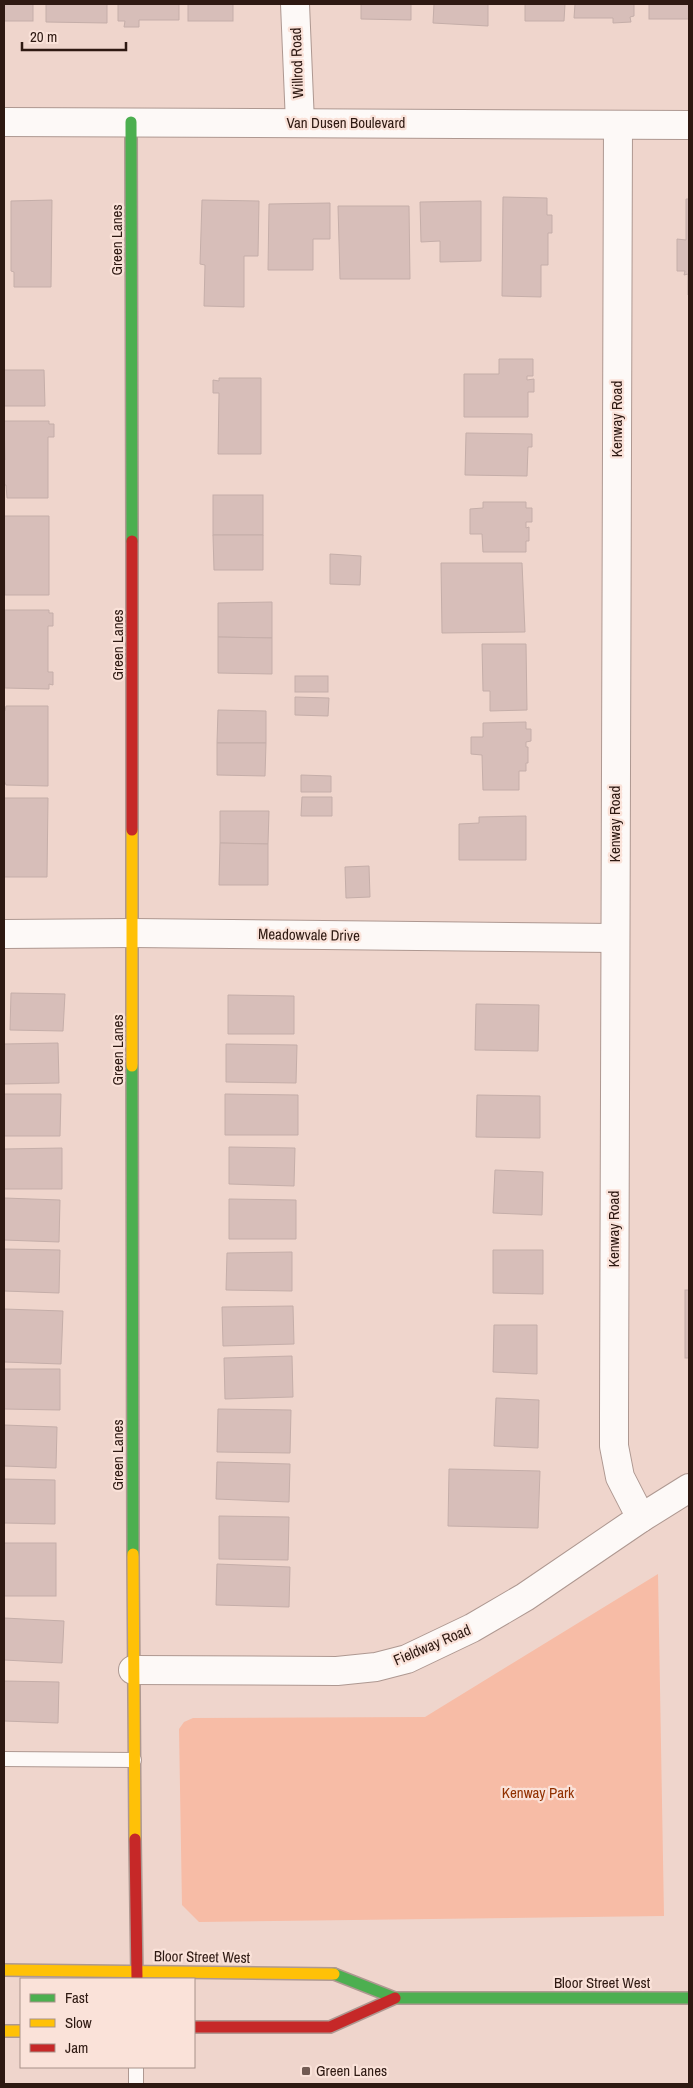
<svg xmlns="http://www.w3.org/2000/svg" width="693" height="2088" font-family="'Archivo Narrow',sans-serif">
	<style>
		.green { fill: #f7bca6 }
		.building { fill: #d7beb9; stroke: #c5aea9 }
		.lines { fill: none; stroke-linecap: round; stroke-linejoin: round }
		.lane-casing { stroke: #ae9891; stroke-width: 16 }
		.street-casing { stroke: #ae9891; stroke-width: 30 }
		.fast-casing { stroke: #ae9891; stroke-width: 14 }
		.slow-casing { stroke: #ae9891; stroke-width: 14 }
		.jam-casing { stroke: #ae9891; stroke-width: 14 }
		.lane { stroke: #fdf9f7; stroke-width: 14 }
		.street { stroke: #fdf9f7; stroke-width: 28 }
		.fast { stroke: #4caf50; stroke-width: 11 }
		.slow { stroke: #ffc107; stroke-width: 11 }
		.jam { stroke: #c62828; stroke-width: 11 }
		.poi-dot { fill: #725b53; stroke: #fae2d9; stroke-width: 2 }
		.labels { text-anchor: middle; stroke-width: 4.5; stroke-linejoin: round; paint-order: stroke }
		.street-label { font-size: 15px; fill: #2e1912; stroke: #fae2d9 }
		.park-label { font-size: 15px; fill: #913100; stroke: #fae2d9 }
		.poi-label { font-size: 15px; fill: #2e1912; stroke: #fae2d9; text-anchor: start }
	</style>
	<rect width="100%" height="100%" fill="#efd5cc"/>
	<polygon class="green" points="658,1574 664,1916 199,1922 182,1905 179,1729 184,1722 193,1718 425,1717"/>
	<g class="building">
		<rect x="4" y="4" width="29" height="17"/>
		<polygon points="46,4 107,4 107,23 46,22"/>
		<polygon points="118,4 179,4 179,20 139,20 139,27 124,27 125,21 118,21"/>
		<rect x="188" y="4" width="45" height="17"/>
		<polygon points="361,4 411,4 411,20 361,19"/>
		<polygon points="434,4 488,4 488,26 433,23"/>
		<polygon points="525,4 565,4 564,21 525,21"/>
		<polygon points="575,4 634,4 634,16 630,17 631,22 613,23 613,18 574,18"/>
		<rect x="649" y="4" width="40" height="15"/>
		<polygon points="503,197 547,198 547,215 552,215 552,233 548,233 548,265 541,265 541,297 502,296"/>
		<polygon points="686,199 689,199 689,295 688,295 688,274 684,275 685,271 677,271 677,239 686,240"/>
		<polygon points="52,200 51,287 14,287 14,272 11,271 11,201"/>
		<polygon points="202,200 259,201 258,256 244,256 244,307 204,306 205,265 200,264"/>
		<polygon points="481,201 481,261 440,262 440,241 421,242 420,202"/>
		<polygon points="330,203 330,239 313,239 313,270 268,270 269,204"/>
		<polygon points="338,206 409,206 410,279 340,279"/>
		<polygon points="499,359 533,359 533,376 527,376 527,380 534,379 534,392 528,392 528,417 464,417 464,374 499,374"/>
		<polygon points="4,370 44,370 45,406 4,406"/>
		<polygon points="219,378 261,378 261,454 218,454 219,393 213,393 213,380 219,381"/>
		<polygon points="4,421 49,421 49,424 54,424 54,437 48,437 48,498 7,498 6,485 4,485 4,460 5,460"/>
		<polygon points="466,433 532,434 532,447 528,447 527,476 465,475"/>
		<rect x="213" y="495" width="50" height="40"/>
		<polygon points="483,502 526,502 526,508 532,508 532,522 526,522 526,528 529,527 529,541 526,541 526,552 483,552 482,534 470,534 470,509 483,508"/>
		<polygon points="4,516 49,516 49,595 5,595"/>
		<polygon points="213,535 263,535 263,570 214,570"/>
		<polygon points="330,554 361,556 360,585 330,584"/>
		<polygon points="441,563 522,563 525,632 442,633"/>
		<polygon points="272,602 272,638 218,637 218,603"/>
		<polygon points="5,610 49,610 49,613 53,613 53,626 48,626 48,672 53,672 53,685 49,684 49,689 5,688"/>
		<polygon points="218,637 272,638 272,674 218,673"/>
		<polygon points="482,644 526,644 527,710 490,711 490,691 483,691"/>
		<rect x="295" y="676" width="33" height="16"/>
		<polygon points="295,697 329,698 328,716 295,715"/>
		<polygon points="6,706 48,706 48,786 6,785 4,780 4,711 5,711"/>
		<polygon points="218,710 266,711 266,743 217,743"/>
		<polygon points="526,722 526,729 531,729 531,741 526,742 526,747 528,747 528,763 526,763 526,771 519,771 519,790 483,790 482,755 471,754 471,737 483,737 483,723"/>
		<polygon points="217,743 266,743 265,776 217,775"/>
		<polygon points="301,775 331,776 331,792 301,792"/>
		<polygon points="302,797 332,797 332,816 301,816"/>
		<polygon points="4,798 48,798 47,877 4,877"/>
		<polygon points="220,811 269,811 268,844 220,843"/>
		<polygon points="526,816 526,860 459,860 459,824 479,823 479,817"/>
		<polygon points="220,843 268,844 268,885 219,885"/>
		<polygon points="369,866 370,897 346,898 345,867"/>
		<polygon points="11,993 65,994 63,1031 10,1030"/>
		<polygon points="228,995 294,996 294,1034 228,1034"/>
		<polygon points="476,1004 539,1005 538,1051 475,1050"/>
		<polygon points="58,1043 59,1083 4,1084 4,1044"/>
		<polygon points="226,1044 297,1045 296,1083 226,1082"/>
		<polygon points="4,1094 61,1094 60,1136 4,1136"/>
		<polygon points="225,1094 298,1095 298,1135 225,1135"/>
		<polygon points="477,1095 540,1096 540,1138 476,1137"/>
		<polygon points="229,1147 295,1148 294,1186 229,1184"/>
		<polygon points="62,1148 62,1189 4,1189 4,1149"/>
		<polygon points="495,1170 543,1172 542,1215 493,1213"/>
		<polygon points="4,1198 60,1200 59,1242 4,1240"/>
		<polygon points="229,1199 296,1200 296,1239 229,1239"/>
		<polygon points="4,1249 60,1250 59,1293 4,1291"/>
		<polygon points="493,1250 543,1250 543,1294 493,1293"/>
		<polygon points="292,1252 292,1291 226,1290 227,1253"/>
		<rect x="685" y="1290" width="4" height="68"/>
		<polygon points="293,1306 294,1344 223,1346 222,1307"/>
		<polygon points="4,1309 63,1311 61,1364 4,1362"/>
		<polygon points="494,1325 537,1325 537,1374 493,1372"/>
		<polygon points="292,1356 293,1397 225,1399 224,1358"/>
		<polygon points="4,1369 60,1369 60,1410 4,1409"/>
		<polygon points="496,1398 539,1400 538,1448 494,1446"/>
		<polygon points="218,1409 291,1410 290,1453 217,1452"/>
		<polygon points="4,1425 57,1427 56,1468 4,1466"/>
		<polygon points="217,1462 290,1464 289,1502 216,1499"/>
		<polygon points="449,1469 540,1471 538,1528 448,1526"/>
		<polygon points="4,1479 55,1480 55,1524 4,1523"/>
		<polygon points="219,1516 289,1517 288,1560 219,1559"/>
		<rect x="4" y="1543" width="52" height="53"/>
		<polygon points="217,1564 290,1567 289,1607 216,1605"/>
		<polygon points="4,1618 64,1621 62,1663 4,1660"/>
		<polygon points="4,1681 59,1682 58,1723 4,1721"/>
	</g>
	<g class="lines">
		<g class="lane-casing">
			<g id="lane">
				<polyline points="4,1759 134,1760"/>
				<polyline points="136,2067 136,2084"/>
			</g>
		</g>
		<g class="street-casing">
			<g id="street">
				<polyline points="295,4 300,123"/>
				<polyline points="4,122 689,125"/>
				<polyline points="618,125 614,1418 614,1446 620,1477 641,1518"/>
				<polyline points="4,934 133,933 615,938"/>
				<polyline points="133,1670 337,1671 376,1667 407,1659 472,1628 525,1597 641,1518 689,1488"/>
			</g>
		</g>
		<g class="fast-casing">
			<g id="fast">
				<polyline points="131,122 132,541"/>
				<polyline points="132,1066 133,1554"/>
				<polyline points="334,1974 395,1998 689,1998"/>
			</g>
		</g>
		<g class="slow-casing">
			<g id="slow">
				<polyline points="132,830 132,1066"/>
				<polyline points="133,1554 135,1839"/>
				<polyline points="4,1970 334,1974"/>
				<polyline points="4,2031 21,2031"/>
			</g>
		</g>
		<g class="jam-casing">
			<g id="jam">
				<polyline points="132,541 132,830"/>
				<polyline points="135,1839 137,1979"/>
				<polyline points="194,2027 330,2027 395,1998"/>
			</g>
		</g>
		<use href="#lane" class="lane"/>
		<use href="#street" class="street"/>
		<use href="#fast" class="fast"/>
		<use href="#slow" class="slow"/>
		<use href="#jam" class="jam"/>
	</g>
	<rect class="poi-dot" x="301" y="2066" width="10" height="10" rx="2.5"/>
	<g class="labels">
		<g class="street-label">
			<text transform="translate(297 63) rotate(-92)" y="5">Willrod Road</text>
			<text x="346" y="128">Van Dusen Boulevard</text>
			<text transform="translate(117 240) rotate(-90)" y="5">Green Lanes</text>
			<text transform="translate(617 419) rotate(-90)" y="5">Kenway Road</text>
			<text transform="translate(118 645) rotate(-90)" y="5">Green Lanes</text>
			<text transform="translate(615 824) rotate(-90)" y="5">Kenway Road</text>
			<text transform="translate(309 935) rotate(1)" y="5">Meadowvale Drive</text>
			<text transform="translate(118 1050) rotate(-90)" y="5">Green Lanes</text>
			<text transform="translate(614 1229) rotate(-90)" y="5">Kenway Road</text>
			<text transform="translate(118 1455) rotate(-90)" y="5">Green Lanes</text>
			<text transform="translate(432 1645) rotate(-23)" y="5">Fieldway Road</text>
			<text transform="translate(202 1957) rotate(1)" y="5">Bloor Street West</text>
			<text x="602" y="1988">Bloor Street West</text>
		</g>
		<g class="park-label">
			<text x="538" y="1798">Kenway Park</text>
		</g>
		<g class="poi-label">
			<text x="316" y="2076">Green Lanes</text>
		</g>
	</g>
	<rect width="693" height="2088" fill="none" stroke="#2e1912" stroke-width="10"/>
	<rect x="20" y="1978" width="175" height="90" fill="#fae2d9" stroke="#a89289"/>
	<rect x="30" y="1994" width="25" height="8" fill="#4caf50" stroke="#a89289"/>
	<text x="65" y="2003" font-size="15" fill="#2e1912">Fast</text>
	<rect x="30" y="2019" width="25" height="8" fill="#ffc107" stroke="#a89289"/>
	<text x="65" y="2028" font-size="15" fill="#2e1912">Slow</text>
	<rect x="30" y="2044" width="25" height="8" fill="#c62828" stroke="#a89289"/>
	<text x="65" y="2053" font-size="15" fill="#2e1912">Jam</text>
	<path d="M22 42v8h104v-8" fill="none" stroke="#2e1912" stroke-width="2.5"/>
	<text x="30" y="42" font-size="15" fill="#2e1912" stroke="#fae2d9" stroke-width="4" paint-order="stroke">20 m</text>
</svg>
